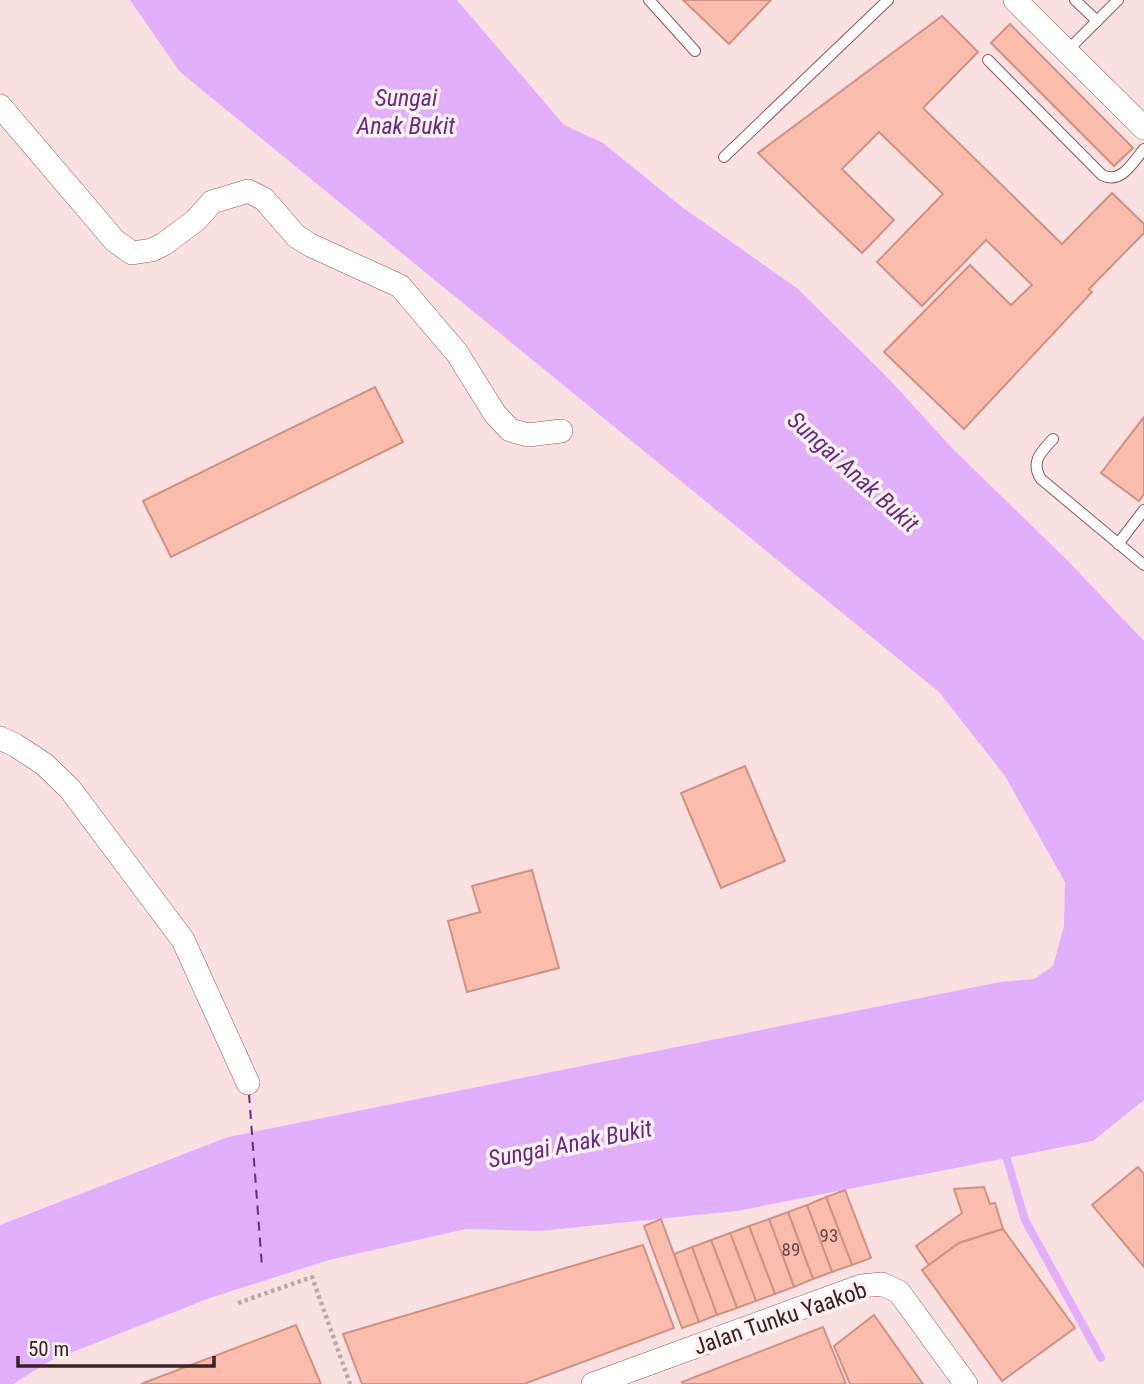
<svg xmlns="http://www.w3.org/2000/svg" width="1144" height="1384" font-family="'Roboto Condensed',sans-serif">
	<style>
		.water { fill: #e2affd }
		.lines { fill: none; stroke-linecap: round; stroke-linejoin: round }
		.stream { stroke: #e2affd; stroke-width: 8 }
		.ferry { stroke: #682a83; stroke-width: 2; stroke-dasharray: 9 7; stroke-linecap: butt }
		.building { fill: #f9bcad; stroke: #cd9385; stroke-width: 2 }
		.lane-casing { stroke: #90585d; stroke-width: 12 }
		.street-casing { stroke: #90585d; stroke-width: 24 }
		.path { stroke: #bfa5a7; stroke-width: 4.5; stroke-dasharray: 3.5 3.5; stroke-linecap: butt }
		.lane { stroke: #fff; stroke-width: 10 }
		.street { stroke: #fff; stroke-width: 23 }
		.labels { text-anchor: middle; stroke-width: 7; stroke-linejoin: round; paint-order: stroke }
		.number-label { font-size: 19px; fill: #694846 }
		.street-label { font-size: 23px; fill: #392124; stroke: #fef1f1 }
		.water-label { font-size: 24px; font-style: italic; fill: #682a83; stroke: #fef1f1 }
	</style>
	<rect width="100%" height="100%" fill="#fbe0e1"/>
	<polygon class="water" points="130,0 457,0 564,125 603,143 682,207 798,289 888,378 953,449 1069,562 1144,641 1144,1100 1093,1141 737,1211 540,1231 466,1229 329,1260 210,1298 50,1361 13,1384 0,1384 0,1225 228,1137 1000,982 1034,979 1053,966 1064,926 1065,882 1005,776 939,692 180,72"/>
	<g class="lines">
		<polyline class="stream" points="1004,1149 1025,1220 1101,1358"/>
		<polyline class="ferry" points="249,1094 262,1267"/>
	</g>
	<g class="building">
		<polygon points="683,0 771,0 729,44"/>
		<polygon points="942,16 978,52 923,108 1062,244 1112,193 1144,224 1144,233 1089,289 1092,292 964,429 884,352 970,265 1011,305 1032,285 986,240 922,306 877,262 943,194 879,132 842,169 894,220 862,253 758,153"/>
		<polygon points="1010,24 1133,148 1114,166 991,43"/>
		<polygon points="375,387 403,442 171,557 143,501"/>
		<polygon points="1144,417 1144,494 1139,501 1101,473"/>
		<polygon points="745,766 785,861 721,888 681,793"/>
		<polygon points="532,870 559,968 467,992 448,921 480,912 472,886"/>
		<polygon points="1138,1167 1144,1174 1144,1267 1092,1205"/>
		<polygon points="984,1187 990,1204 995,1203 1003,1229 959,1243 929,1265 916,1246 962,1213 954,1189"/>
		<polygon points="845,1190 871,1258 852,1265 826,1197"/>
		<polygon points="826,1197 852,1265 832,1272 807,1205"/>
		<polygon points="807,1205 832,1272 813,1279 788,1212"/>
		<polygon points="788,1212 813,1279 794,1287 769,1219"/>
		<polygon points="661,1219 699,1322 682,1328 644,1226"/>
		<polygon points="769,1219 794,1287 775,1294 749,1226"/>
		<polygon points="749,1226 775,1294 756,1301 730,1233"/>
		<polygon points="1003,1229 1075,1328 1002,1381 922,1270 959,1243"/>
		<polygon points="730,1233 756,1301 737,1308 711,1240"/>
		<polygon points="711,1240 737,1308 717,1315 692,1247"/>
		<polygon points="643,1245 674,1328 524,1384 362,1384 343,1334"/>
		<polygon points="692,1247 717,1315 699,1322 674,1254"/>
		<polygon points="874,1315 923,1384 850,1384 834,1346"/>
		<polygon points="296,1325 321,1384 141,1384"/>
		<polygon points="823,1327 846,1384 683,1384 682,1382"/>
	</g>
	<g class="lines">
		<g class="lane-casing">
			<g id="lane">
				<polyline points="649,0 695,51"/>
				<polyline points="1075,0 1097,21"/>
				<polyline points="1067,51 1118,0"/>
				<path d="M988,60L1102,175C1121,185 1133,162 1144,149"/>
				<polyline points="724,157 888,0"/>
				<path d="M1053,439C1041,452 1030,462 1041,479L1144,565"/>
				<polyline points="1118,544 1144,510"/>
			</g>
		</g>
		<g class="street-casing">
			<g id="street">
				<polyline points="1015,0 1144,128"/>
				<polyline points="0,106 115,241 132,253 152,250 164,244 196,220 212,202 248,191 264,199 296,236 310,245 400,286 457,353 495,414 510,430 528,435 561,431"/>
				<polyline points="0,738 15,745 44,764 70,789 183,940 248,1083"/>
				<polyline points="593,1384 861,1286 882,1284 899,1292 966,1384"/>
			</g>
		</g>
		<polyline class="path" points="238,1303 312,1277 350,1384"/>
		<use href="#lane" class="lane"/>
		<use href="#street" class="street"/>
	</g>
	<g class="labels">
		<g class="number-label">
			<text x="829" y="1242">93</text>
			<text x="791" y="1256">89</text>
		</g>
		<g class="street-label">
			<text transform="translate(780 1318) rotate(-19)" y="8">Jalan Tunku Yaakob</text>
		</g>
		<g class="water-label">
			<text x="406" y="106">Sungai<tspan x="406" dy="28">Anak Bukit</tspan></text>
			<text transform="translate(853 472) rotate(42)" y="8">Sungai Anak Bukit</text>
			<text transform="translate(570 1144) rotate(-11)" y="8">Sungai Anak Bukit</text>
		</g>
	</g>
	<path d="M18 1356v10h196v-10" fill="none" stroke="#392124" stroke-width="3.5"/>
	<text x="28" y="1356" font-size="21" fill="#392124" stroke="#fef1f1" stroke-width="5" paint-order="stroke">50 m</text>
</svg>
